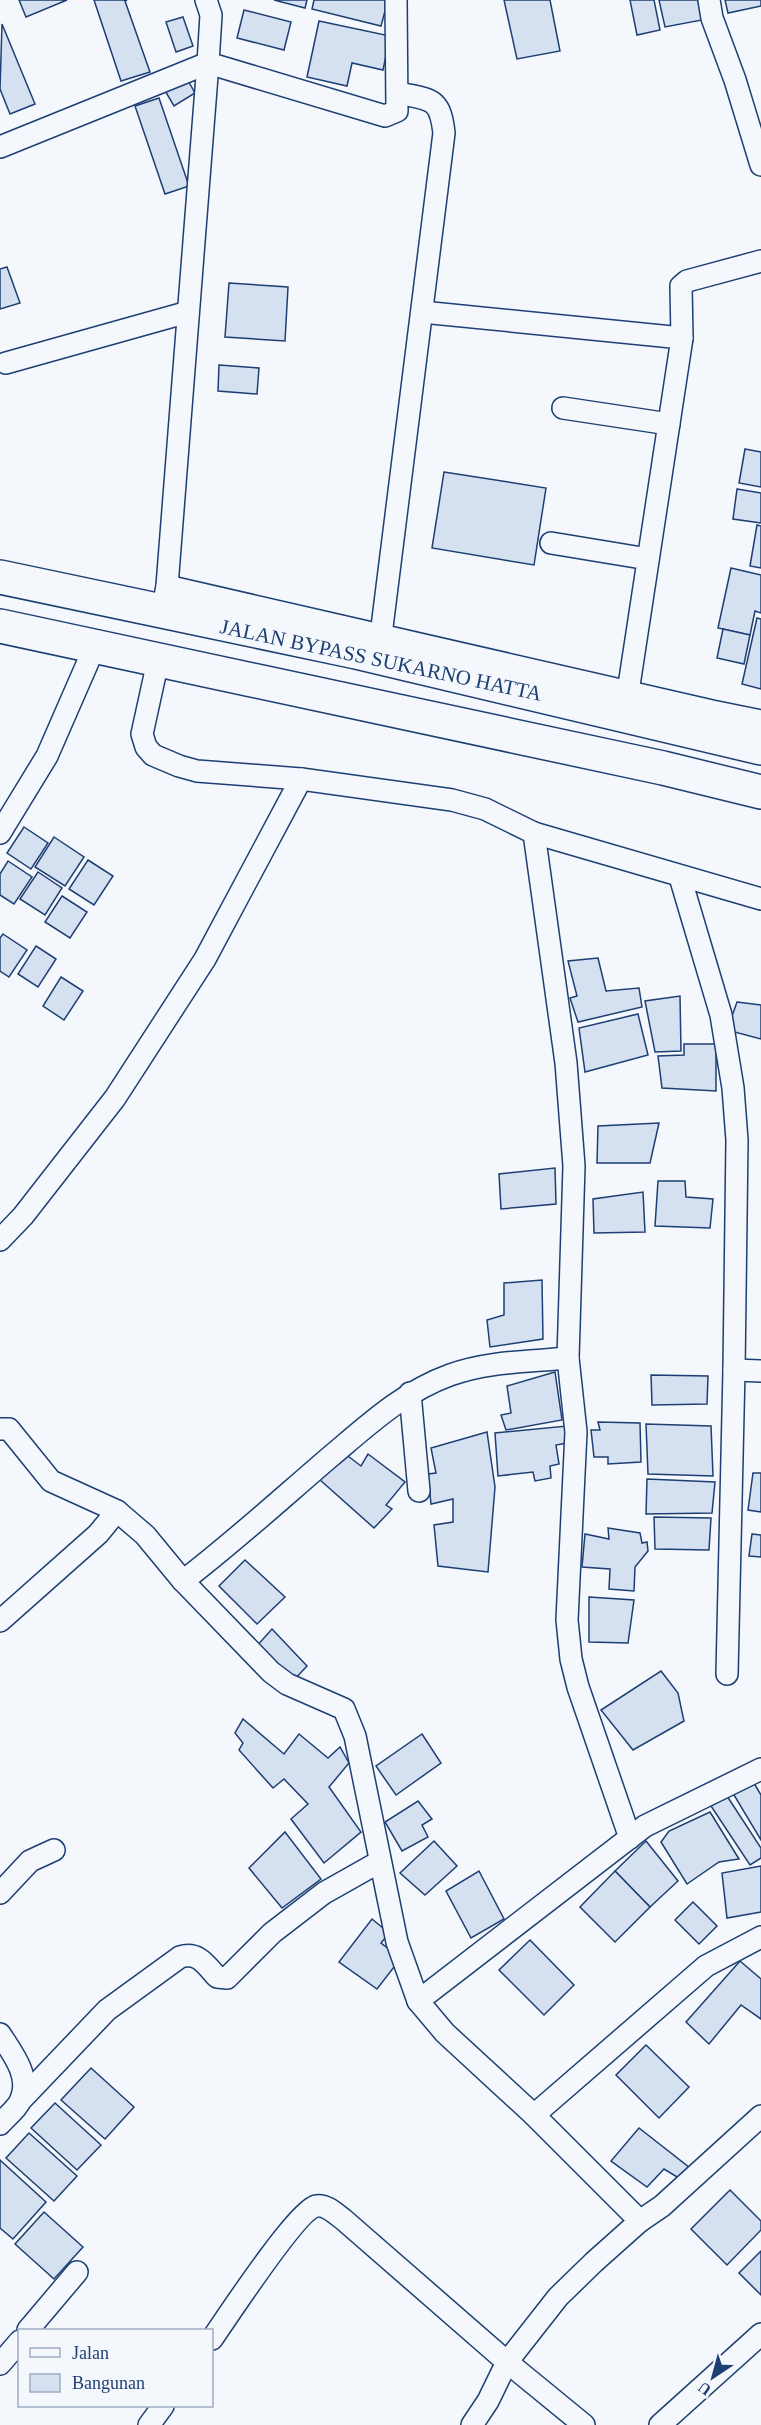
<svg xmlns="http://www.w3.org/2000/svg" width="761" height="2425" font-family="'Times New Roman',serif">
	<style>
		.building { fill: #d5e0f0; stroke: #1d3f73; stroke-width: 1.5 }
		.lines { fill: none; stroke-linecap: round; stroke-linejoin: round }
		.minor-casing { stroke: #1d3f73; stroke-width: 24 }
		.trunk-casing { stroke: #1d3f73; stroke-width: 36 }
		.minor { stroke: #f4f7fb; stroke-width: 21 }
		.trunk { stroke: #f4f7fb; stroke-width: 33 }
		.labels { text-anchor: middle; stroke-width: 4.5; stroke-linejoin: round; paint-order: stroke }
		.street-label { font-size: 21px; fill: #1d3f73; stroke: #f4f7fb }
	</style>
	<rect width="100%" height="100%" fill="#f4f7fb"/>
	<g class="building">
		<polygon points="19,0 67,0 26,17"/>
		<polygon points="94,0 127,0 125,1 150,72 121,81"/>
		<polygon points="274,0 307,0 305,8"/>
		<polygon points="314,0 388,0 381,26 312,9"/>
		<polygon points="504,0 550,0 560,51 517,59"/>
		<polygon points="630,0 654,0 660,30 637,35"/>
		<polygon points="659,0 698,0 702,20 665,27"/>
		<polygon points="725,0 761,0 761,6 728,13"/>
		<polygon points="244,10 291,22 284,50 237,38"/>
		<polygon points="183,17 193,46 176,52 166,22"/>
		<polygon points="319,21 390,36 383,70 352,63 347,86 307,77"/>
		<polygon points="2,24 35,104 10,114 0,89"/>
		<polygon points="186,77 195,93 174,106 164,89"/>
		<polygon points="159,98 189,186 165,194 135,106"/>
		<polygon points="7,267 20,303 0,309 0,269"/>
		<polygon points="229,283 288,287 285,341 225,337"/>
		<polygon points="219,365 259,368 257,394 218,391"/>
		<polygon points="745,449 761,452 761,487 739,483"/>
		<polygon points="444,472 546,488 534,565 432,548"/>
		<polygon points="737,489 761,493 761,523 733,519"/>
		<polygon points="757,525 761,526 761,568 750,566"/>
		<polygon points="731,568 761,575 761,613 755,611 750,635 718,628"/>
		<polygon points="757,618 761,619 761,689 742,684"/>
		<polygon points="723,629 750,635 744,664 717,658"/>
		<polygon points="24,827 48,843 31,869 7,853"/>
		<polygon points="54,837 84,857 65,886 35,867"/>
		<polygon points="88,860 113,876 94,905 69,889"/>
		<polygon points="8,861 32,877 14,904 0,895 0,874"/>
		<polygon points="38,872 62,888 45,915 20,899"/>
		<polygon points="62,896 87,912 70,938 45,922"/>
		<polygon points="3,934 27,950 9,977 0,971 0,938"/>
		<polygon points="36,946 56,959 38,987 18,974"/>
		<polygon points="598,958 606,991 639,988 642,1007 578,1022 570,998 577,996 568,961"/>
		<polygon points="61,977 83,991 64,1020 43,1006"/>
		<polygon points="680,996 681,1051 655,1052 645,1001"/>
		<polygon points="737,1002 761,1005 761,1039 727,1030"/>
		<polygon points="638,1014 648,1055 585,1072 579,1028"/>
		<polygon points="684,1044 716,1044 716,1091 662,1088 658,1056 684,1055"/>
		<polygon points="659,1123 650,1163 597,1163 598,1126"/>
		<polygon points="555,1168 556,1204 501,1209 499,1174"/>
		<polygon points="658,1181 685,1181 686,1197 713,1199 710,1228 655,1226"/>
		<polygon points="643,1192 645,1232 594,1233 593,1199"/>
		<polygon points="542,1280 543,1339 490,1347 487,1320 504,1315 504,1283"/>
		<polygon points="555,1372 562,1420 506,1430 501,1415 511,1413 507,1386"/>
		<polygon points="651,1375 708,1376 707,1404 652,1405"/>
		<polygon points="598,1422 640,1423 641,1462 608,1464 608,1457 594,1457 591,1430 600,1430"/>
		<polygon points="646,1424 711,1426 713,1476 648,1474"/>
		<polygon points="567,1426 567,1443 556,1445 559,1464 550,1466 551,1478 535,1481 533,1472 498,1476 495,1433"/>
		<polygon points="487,1432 495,1487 488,1572 438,1566 434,1525 453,1522 453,1499 431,1504 428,1474 436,1473 431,1448"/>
		<polygon points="344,1453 361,1466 368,1454 405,1482 386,1505 392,1509 374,1528 319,1479"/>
		<polygon points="753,1473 761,1473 761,1512 748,1510"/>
		<polygon points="647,1479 715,1482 712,1513 646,1514"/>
		<polygon points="654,1517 711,1518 709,1550 655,1549"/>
		<polygon points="608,1528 640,1533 642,1543 647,1542 648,1551 635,1567 634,1591 609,1589 610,1569 582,1567 585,1534 609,1539"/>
		<polygon points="752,1534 761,1535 761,1557 749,1556"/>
		<polygon points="245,1560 285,1597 257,1624 219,1586"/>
		<polygon points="589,1597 634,1600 628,1643 589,1642"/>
		<polygon points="272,1629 307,1666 292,1682 255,1648"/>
		<polygon points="661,1671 678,1693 684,1721 633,1750 601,1710"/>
		<polygon points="243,1719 284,1754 299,1734 328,1758 340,1747 349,1763 329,1787 361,1832 324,1863 291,1819 308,1804 284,1779 273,1788 239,1750 243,1743 235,1733"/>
		<polygon points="422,1734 441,1763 396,1795 376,1766"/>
		<polygon points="751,1778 761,1795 761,1840 731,1790"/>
		<polygon points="727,1796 761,1848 761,1858 750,1865 711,1806"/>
		<polygon points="418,1801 432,1819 422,1825 428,1837 402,1851 385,1822"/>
		<polygon points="710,1812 739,1859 719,1862 687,1884 661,1842 669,1831"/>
		<polygon points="285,1832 321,1879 282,1908 249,1868"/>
		<polygon points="434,1841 457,1866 425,1895 400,1873"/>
		<polygon points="646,1841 678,1881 650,1907 615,1871"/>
		<polygon points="761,1866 761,1912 727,1918 722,1873"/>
		<polygon points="479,1871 504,1919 471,1938 446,1891"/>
		<polygon points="615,1871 650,1907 615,1942 580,1907"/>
		<polygon points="693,1902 717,1926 699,1944 675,1920"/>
		<polygon points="372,1919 389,1933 381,1943 401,1958 377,1989 339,1962"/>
		<polygon points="530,1940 574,1985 544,2015 499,1970"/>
		<polygon points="740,1961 761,1979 761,2019 741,2005 709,2044 686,2022"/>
		<polygon points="646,2045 689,2087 659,2118 616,2075"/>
		<polygon points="91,2068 134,2107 105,2139 61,2100"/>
		<polygon points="55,2103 101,2145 77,2170 31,2128"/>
		<polygon points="639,2128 690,2168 682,2180 664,2169 647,2187 611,2161"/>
		<polygon points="29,2133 77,2176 54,2201 6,2158"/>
		<polygon points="0,2160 46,2202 13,2239 0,2228"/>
		<polygon points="730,2190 761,2221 761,2230 727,2265 691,2229"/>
		<polygon points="44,2212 83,2247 54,2279 15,2244"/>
		<polygon points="761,2251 761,2295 739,2273"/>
	</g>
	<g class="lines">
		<g class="minor-casing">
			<g id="minor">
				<polyline points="709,0 712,18 735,80 761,165"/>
				<polyline points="0,147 208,63 385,116 397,111 396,0"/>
				<polyline points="422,312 682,338"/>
				<polyline points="6,363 188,312"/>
				<polyline points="563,408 669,424"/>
				<polyline points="551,543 648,559"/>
				<polyline points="167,586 712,711 761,721"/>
				<polyline points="162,613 167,586 208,63 211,15 206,0"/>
				<path d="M381,635L444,133C440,97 431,100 398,93"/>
				<polyline points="158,661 142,734 146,747 153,755 179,766 197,771 301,779 452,800 485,809 534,833 761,899"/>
				<polyline points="628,692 682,338 681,286 687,281 761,261"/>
				<polyline points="0,833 47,756 95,646"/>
				<polyline points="534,833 566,1063 574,1166 568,1358 576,1432 567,1620 571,1659 578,1687 630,1838"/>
				<polyline points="680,877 721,1015 733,1088 737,1140 734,1370 727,1674"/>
				<polyline points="0,1240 23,1216 115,1098 205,959 301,779"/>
				<polyline points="734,1370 761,1371"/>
				<polyline points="410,1393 419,1491"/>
				<polyline points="0,1429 9,1429 51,1481 117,1511 145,1535 183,1581 271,1672 287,1684 344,1709 355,1736 397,1942 418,2001 445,2033 534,2115 640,2221"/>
				<path d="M183,1581C234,1542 281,1499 330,1457C368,1425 403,1392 450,1375C488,1361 529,1362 568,1358"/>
				<polyline points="0,1621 98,1534 117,1511"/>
				<polyline points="0,1893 30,1861 54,1850"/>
				<polyline points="418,2001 645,1826 761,1769"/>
				<path d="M0,2034C12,2053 31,2076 21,2099C18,2108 7,2116 0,2124"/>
				<path d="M21,2100L107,2010L180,1957C198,1951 206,1965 217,1977L227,1978L272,1933L324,1893L379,1862"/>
				<polyline points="534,2115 706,1966 761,1937"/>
				<polyline points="28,2330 77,2272"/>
				<path d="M212,2339C227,2317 297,2211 316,2206C326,2204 336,2214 344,2220L507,2362L584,2425"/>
				<polyline points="0,2364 20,2341"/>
				<polyline points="149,2425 163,2406"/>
				<polyline points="472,2425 488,2401 507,2362 558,2297 594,2262 640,2221 662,2206 761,2116"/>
				<polyline points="660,2425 761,2334"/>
			</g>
		</g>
		<g class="trunk-casing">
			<g id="trunk">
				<polyline points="0,577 356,652 761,748"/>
				<polyline points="0,626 663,768 761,792"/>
			</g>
		</g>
		<use href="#minor" class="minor"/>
		<use href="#trunk" class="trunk"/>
	</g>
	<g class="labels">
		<g class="street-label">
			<text transform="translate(381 660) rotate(12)" y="7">JALAN BYPASS SUKARNO HATTA</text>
		</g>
	</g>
	<rect x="18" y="2329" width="195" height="78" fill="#f4f7fb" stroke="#9eadc5" stroke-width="1.5"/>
	<rect x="30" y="2348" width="30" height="9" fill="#f4f7fb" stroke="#9eadc5" stroke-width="1.5"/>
	<text x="72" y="2359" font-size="18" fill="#1d3f73">Jalan</text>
	<rect x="30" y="2374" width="30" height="18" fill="#d5e0f0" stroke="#9eadc5" stroke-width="1.5"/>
	<text x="72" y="2389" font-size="18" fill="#1d3f73">Bangunan</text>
	<g transform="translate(713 2377) rotate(216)" stroke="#f4f7fb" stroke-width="4.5" paint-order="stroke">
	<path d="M0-4.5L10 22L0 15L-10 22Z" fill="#1d3f73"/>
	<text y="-9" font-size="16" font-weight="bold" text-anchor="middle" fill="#1d3f73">U</text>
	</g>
</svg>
